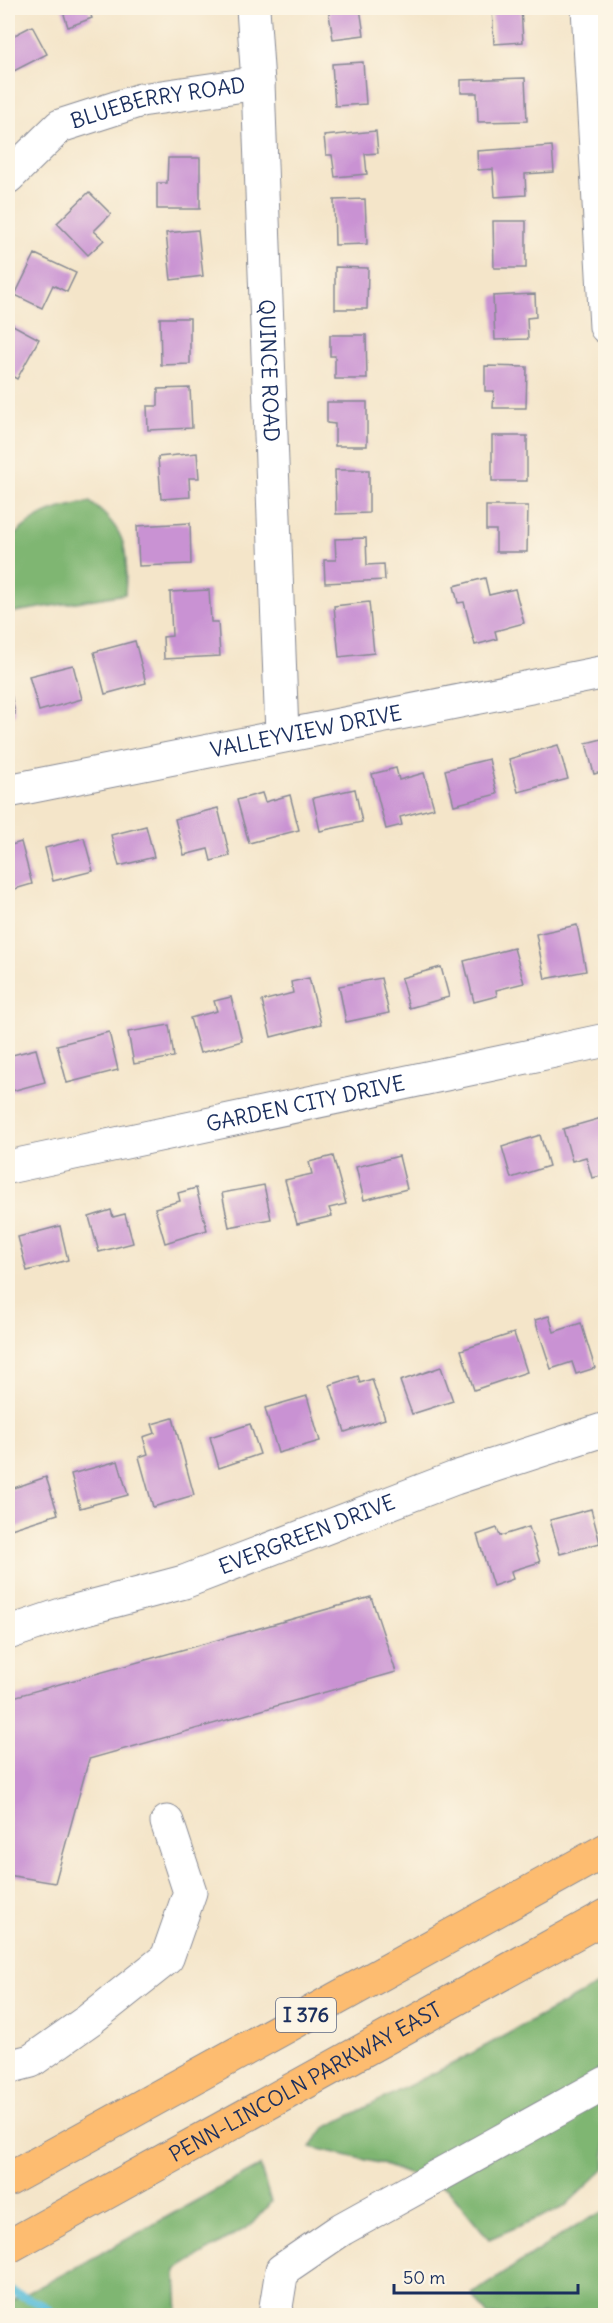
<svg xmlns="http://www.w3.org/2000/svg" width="613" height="2323" font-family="Delius,sans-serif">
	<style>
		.forest { fill: #7fb672; stroke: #4d7268; stroke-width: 1.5 }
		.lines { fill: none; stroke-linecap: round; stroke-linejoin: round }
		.stream { stroke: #5bbed9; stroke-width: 8 }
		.building { fill: #c992d3 }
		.minor-casing { stroke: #888a94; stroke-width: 35 }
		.highway-casing { stroke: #888a94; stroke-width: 35 }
		.minor { stroke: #fff; stroke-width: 33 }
		.highway { stroke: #fdbc70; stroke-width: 33 }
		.labels { text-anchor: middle; stroke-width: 6; stroke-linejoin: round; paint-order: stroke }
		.shield { fill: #fcf5e5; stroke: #5e6a86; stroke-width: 1.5 }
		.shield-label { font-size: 20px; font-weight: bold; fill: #1b2f5e }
		.street-label { font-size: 21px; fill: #1b2f5e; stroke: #fcf5e5 }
	</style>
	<rect width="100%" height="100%" fill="#fcf5e5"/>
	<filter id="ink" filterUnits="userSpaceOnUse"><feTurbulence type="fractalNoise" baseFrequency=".0167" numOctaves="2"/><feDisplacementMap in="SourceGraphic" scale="12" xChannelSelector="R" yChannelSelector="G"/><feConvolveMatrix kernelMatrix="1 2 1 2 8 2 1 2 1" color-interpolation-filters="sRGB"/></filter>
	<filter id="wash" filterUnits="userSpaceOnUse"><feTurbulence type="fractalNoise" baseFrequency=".008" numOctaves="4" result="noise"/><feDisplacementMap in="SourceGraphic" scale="24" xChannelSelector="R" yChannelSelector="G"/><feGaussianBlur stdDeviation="1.35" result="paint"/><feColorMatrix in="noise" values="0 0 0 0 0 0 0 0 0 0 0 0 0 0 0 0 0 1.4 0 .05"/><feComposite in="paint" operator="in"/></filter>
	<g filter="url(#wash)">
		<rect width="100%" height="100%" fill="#f4e5c9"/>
		<g class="forest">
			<path d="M90,502C128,531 128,550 125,594L8,613V541C36,514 52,508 90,502Z"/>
			<polygon points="605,1981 605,2168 564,2207 489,2239 448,2189 379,2163 310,2147 325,2128 456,2062"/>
			<path d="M260,2166L271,2202L251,2225L176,2270L178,2315L15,2316L8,2309V2303C93,2260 175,2211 260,2166Z"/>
			<polygon points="605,2211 605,2315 487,2315 472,2294 580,2223"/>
		</g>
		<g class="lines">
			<polyline class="stream" points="8,2290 43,2305 57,2316"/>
		</g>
		<g id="blocks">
			<g class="building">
				<polygon points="62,8 88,8 92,18 68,27"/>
				<polygon points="328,8 360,8 364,35 333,39"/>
				<polygon points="492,8 521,8 523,42 494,44"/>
				<polygon points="32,26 47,54 8,74 8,30 11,37"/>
				<polygon points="363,62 366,104 335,106 332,64"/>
				<polygon points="525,78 527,121 478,122 477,93 461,93 461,80"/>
				<polygon points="376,131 378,153 365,154 367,174 335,177 332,155 326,155 324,136"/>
				<polygon points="552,146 554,172 525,174 526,195 495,197 493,169 478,170 477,151"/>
				<polygon points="168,158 200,158 200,209 157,209 157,183 167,183"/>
				<polygon points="89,192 111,214 94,231 104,240 88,255 57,223"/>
				<polygon points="365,199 367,244 335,245 334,200"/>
				<polygon points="493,221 526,221 526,268 494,268"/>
				<polygon points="198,230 203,276 171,280 166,233"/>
				<polygon points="35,254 76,273 67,292 53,285 42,308 15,295"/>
				<polygon points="335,267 368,268 367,309 335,309"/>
				<polygon points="535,294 536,317 527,318 528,339 495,340 493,296"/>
				<polygon points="160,318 190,318 190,364 161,365"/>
				<polygon points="11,324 39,339 17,379 8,374 8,330"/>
				<polygon points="330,335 366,335 367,379 335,379 335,356 330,356"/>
				<polygon points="485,366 527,367 526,408 493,408 494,391 485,391"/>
				<polygon points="190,388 192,428 148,430 147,406 158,406 158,389"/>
				<polygon points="327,402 367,402 367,446 335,446 335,424 327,423"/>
				<rect x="492" y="436" width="35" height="45"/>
				<polygon points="197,453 199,478 189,478 190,497 161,499 158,457"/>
				<polygon points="335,470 369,470 369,513 336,514"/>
				<polygon points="486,506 528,506 527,552 496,552 496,530 486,530"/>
				<polygon points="190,523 191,564 139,566 137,526"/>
				<polygon points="366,538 367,565 384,564 385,580 325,583 324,560 336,560 335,539"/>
				<polygon points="485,578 489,595 515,589 524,623 495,631 497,639 475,645 464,602 458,603 454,586"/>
				<polygon points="209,590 211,622 218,622 220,656 164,659 163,637 172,636 170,592"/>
				<polygon points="369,602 374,653 339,657 334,606"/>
				<polygon points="135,641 146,683 105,694 94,652"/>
				<polygon points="73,665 82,699 39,711 29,676"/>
				<polygon points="8,679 15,714 8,716"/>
				<polygon points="606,738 606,771 594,774 586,743"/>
				<polygon points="558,745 568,779 518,792 509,759"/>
				<polygon points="489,759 497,794 454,805 445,770"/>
				<polygon points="396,768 399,780 424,773 434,808 400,817 402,825 386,829 372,774"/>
				<polygon points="355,789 362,822 320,831 313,798"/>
				<polygon points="262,793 265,802 290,795 299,830 249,843 237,800"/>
				<polygon points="218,808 230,856 211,861 208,849 184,855 175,819"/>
				<polygon points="146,826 154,857 119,866 111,835"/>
				<polygon points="84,838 93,871 53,881 45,848"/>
				<polygon points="21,842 32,884 8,891 8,846"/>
				<polygon points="577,925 586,971 545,979 536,934"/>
				<polygon points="514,948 524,983 496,990 497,996 474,1002 464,961"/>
				<polygon points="441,967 449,997 409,1008 401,978"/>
				<polygon points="309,978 321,1024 271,1037 262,1001 293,993 291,982"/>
				<polygon points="381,978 389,1013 346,1022 339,986"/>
				<polygon points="231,997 242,1041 200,1053 190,1018 217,1011 214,1001"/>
				<polygon points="169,1025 174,1057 134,1064 128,1032"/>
				<polygon points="109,1032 118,1070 67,1083 57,1045"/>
				<polygon points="36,1049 45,1082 8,1092 8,1056"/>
				<polygon points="605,1117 606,1175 592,1178 586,1157 572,1161 563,1129"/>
				<polygon points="540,1135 549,1166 511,1178 502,1147"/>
				<polygon points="333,1156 346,1204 329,1208 332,1216 297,1224 285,1180 312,1174 309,1162"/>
				<polygon points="399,1156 407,1189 364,1200 356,1167"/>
				<polygon points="264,1185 271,1219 229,1227 222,1193"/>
				<polygon points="196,1188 207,1230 165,1243 155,1208 180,1201 178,1193"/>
				<polygon points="111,1210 113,1217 125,1214 133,1243 99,1252 89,1217"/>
				<polygon points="60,1226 68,1260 27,1271 18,1237"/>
				<polygon points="549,1316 554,1332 581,1323 595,1368 576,1374 572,1362 551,1369 535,1320"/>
				<polygon points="514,1333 527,1372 474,1390 461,1350"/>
				<polygon points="441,1367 453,1401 412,1414 400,1381"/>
				<polygon points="358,1376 360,1383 372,1379 385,1419 345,1432 330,1385"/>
				<polygon points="307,1396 320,1441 278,1453 265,1408"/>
				<polygon points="173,1418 194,1495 153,1507 139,1457 148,1454 143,1437 155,1433 152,1424"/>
				<polygon points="250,1424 260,1454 219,1468 210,1437"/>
				<polygon points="118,1461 128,1495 80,1508 71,1474"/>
				<polygon points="46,1477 58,1514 11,1529 8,1517 8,1490"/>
				<polygon points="591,1509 600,1543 560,1554 550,1520"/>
				<polygon points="529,1527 540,1562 511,1571 513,1579 493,1586 477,1535 497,1528 500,1536"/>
				<polygon points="371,1597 396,1672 89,1759 55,1883 8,1875 8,1721 13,1697"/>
			</g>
		</g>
	</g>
	<g filter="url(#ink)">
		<use href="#blocks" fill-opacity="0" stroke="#888a94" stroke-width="1.5"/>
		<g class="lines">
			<g class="minor-casing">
				<g id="minor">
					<path id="s1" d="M253,8L258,83L282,734"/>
					<polyline points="588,8 606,327"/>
					<path id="s2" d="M8,177L60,126L141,100L258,83"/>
					<path id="s3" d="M8,791L606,672"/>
					<path id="s4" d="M8,1167L606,1040"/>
					<path id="s5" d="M8,1633L64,1614L184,1582L455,1478L606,1429"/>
					<polyline points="8,2067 31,2061 89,2020 167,1958 190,1892 167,1822"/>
					<polyline points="278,2316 276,2307 282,2270 342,2229 606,2083"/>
				</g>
			</g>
			<g class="highway-casing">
				<g id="highway">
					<polyline points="8,2180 606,1850"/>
					<path id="s6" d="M8,2247L606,1916"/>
				</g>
			</g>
			<use href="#minor" class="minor"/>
			<use href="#highway" class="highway"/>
		</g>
	</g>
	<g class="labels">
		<rect class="shield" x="276" y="1998" width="60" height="34" rx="4.5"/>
		<g class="shield-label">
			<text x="306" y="2022">I 376</text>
		</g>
		<g class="street-label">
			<text dy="7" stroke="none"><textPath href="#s2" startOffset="174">BLUEBERRY ROAD</textPath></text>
			<text dy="7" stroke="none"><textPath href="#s1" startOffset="363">QUINCE ROAD</textPath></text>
			<text dy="7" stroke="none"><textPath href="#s3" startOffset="304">VALLEYVIEW DRIVE</textPath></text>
			<text dy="7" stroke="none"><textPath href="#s4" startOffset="304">GARDEN CITY DRIVE</textPath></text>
			<text dy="7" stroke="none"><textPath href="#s5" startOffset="315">EVERGREEN DRIVE</textPath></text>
			<text dy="7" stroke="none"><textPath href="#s6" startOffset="340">PENN-LINCOLN PARKWAY EAST</textPath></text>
		</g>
	</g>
	<rect width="613" height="2323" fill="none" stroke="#fcf5e5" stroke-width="30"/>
	<path d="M394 2284v9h184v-9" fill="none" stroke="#1b2f5e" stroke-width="3"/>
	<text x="403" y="2284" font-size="18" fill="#1b2f5e" stroke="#fcf5e5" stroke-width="4.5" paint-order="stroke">50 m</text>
</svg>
